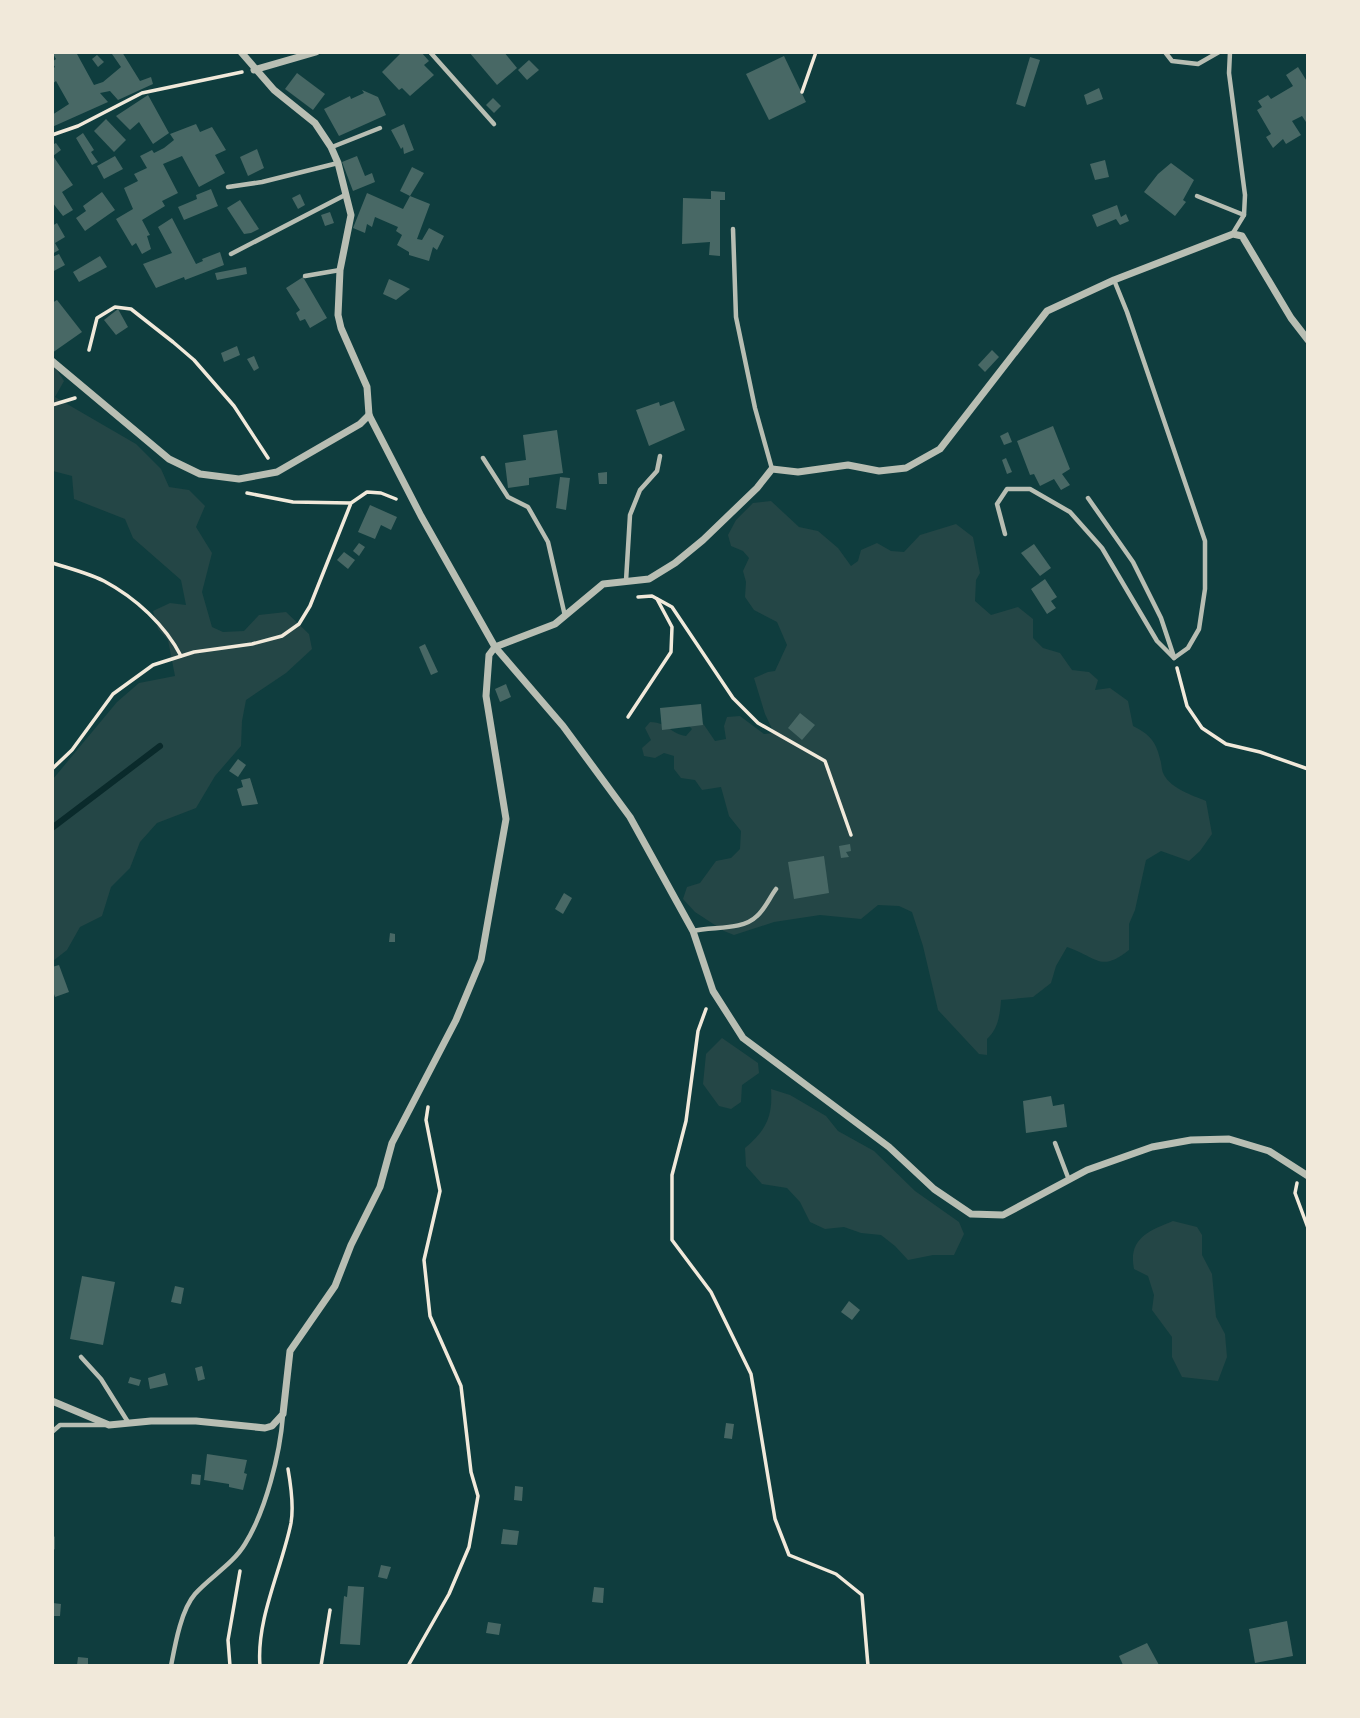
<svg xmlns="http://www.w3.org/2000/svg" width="1360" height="1718" font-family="'PT Serif',serif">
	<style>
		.green { fill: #244646 }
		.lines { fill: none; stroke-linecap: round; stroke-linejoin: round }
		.stream { stroke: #0a2a2b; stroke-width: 6 }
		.building { fill: #486865 }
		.path { stroke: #f1e9da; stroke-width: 3.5 }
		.service { stroke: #b8beb3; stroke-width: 4.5 }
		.minor { stroke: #b8beb3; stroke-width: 7 }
	</style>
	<rect width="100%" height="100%" fill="#0f3d3e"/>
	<g class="green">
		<polygon points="52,367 55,367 64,381 55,397 136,444 161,469 169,487 189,490 205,506 196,527 212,553 202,592 212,627 223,632 244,631 259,615 286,612 309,634 312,649 286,673 246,700 242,721 241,746 215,776 196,808 157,823 140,842 130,868 111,887 102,916 80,927 67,950 53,961 53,779 117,702 139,683 175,676 168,640 158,629 153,611 170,603 186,605 181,580 133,538 125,519 74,499 72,476 53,471"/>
		<path d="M771,501L799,527L818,531L838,548L851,566L858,561L861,550L877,543L891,551L904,552L920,535L956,524L973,537L980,573L976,580L975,601L991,615L1018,607L1033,619V638L1043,648L1060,653L1072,670L1089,672L1098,680L1095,690L1110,688L1128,701L1133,726C1149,734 1156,741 1160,759C1162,764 1161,770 1164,775C1172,789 1192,795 1206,801L1212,834L1200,851L1189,861L1161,851L1146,860L1135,910L1129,924V950C1100,973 1097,957 1067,947L1056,966L1051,983L1033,997L1001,1000C1000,1015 998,1029 987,1039V1055L979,1054L938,1010L923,946L912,912L899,906L878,905L861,919L820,915L774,922L734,935L724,931L695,912L683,899L687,887L700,883L716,861L731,858L740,849L741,831L729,816L721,787L702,790L695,780L681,778L674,769V756L664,753L655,758L644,756L642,748L651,740L645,728L650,722C670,723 670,734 686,736L692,729L685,722L698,716L715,741L726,739L724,726L727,717L740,716L764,734L774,733L765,714L754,678L768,672L775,671L787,645L777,622L754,610L745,597L746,582L743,571L749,558L743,551L731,546L728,535L736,520L753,503Z"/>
		<polygon points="722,1038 758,1063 759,1073 742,1085 741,1102 731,1109 719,1106 703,1084 706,1054"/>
		<path d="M771,1089L790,1095L826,1116L838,1131L874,1151L915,1191L959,1222L964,1234L954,1255H933L908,1260L895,1246L881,1235L861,1233L844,1227L825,1229L810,1222L800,1202L787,1188L762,1184L746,1166L745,1148C766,1130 773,1117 771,1089Z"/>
		<path d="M1173,1221L1197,1227L1202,1235V1255L1212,1274L1216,1317L1225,1334L1227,1357L1218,1381L1182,1377L1172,1357V1337L1152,1310L1154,1295L1148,1276L1134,1269C1128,1239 1148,1231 1173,1221Z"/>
	</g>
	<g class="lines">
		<polyline class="stream" points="52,828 160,746"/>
	</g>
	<g class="building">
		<polygon points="52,52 80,52 77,54 94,85 103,82 121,67 112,54 122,52 140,81 151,77 153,84 118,100 110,91 100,93 108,102 52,127 52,115 69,104 56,81 52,84 52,69 55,67 52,62 56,59"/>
		<polygon points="402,52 421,52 429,61 424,65 434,75 410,96 402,88 399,90 382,72"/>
		<polygon points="469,52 504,52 517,68 497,85"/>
		<polygon points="97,55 104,62 98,67 92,59"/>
		<polygon points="784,56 806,102 769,120 746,74"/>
		<polygon points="1030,57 1040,60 1025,107 1016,104"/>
		<polygon points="529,60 539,70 527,80 518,70"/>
		<polygon points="1298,67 1308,83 1308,125 1302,116 1292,121 1301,135 1286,144 1283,139 1273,148 1266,137 1271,134 1257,110 1262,107 1258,101 1268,95 1271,99 1293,86 1286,75"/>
		<polygon points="297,73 325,94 313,110 285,89"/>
		<polygon points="1099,88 1103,99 1087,105 1084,95"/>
		<polygon points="362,90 378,97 386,115 339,136 324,109 350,96 351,99 364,93"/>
		<polygon points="148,95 169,133 153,144 139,122 130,130 116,116"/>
		<polygon points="493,98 501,106 494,113 486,105"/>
		<polygon points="106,119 126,140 114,152 94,131"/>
		<polygon points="196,124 200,132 212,127 226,150 215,155 225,173 199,187 182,156 163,164 178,193 162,201 165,206 142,220 150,235 147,236 151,249 142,254 136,243 132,246 116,219 133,209 124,188 138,181 134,174 147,168 140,156 152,150 154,153 164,148 174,140 170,134"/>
		<polygon points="404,124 414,150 404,154 403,147 401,149 391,130"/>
		<polygon points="83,133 94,150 91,152 98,162 92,165 76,138"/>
		<polygon points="56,143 61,150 53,156 73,185 62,192 73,210 63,216 52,202 52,145"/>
		<polygon points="257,149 264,168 248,176 240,157"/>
		<polygon points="115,156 123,169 104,179 97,166"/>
		<polygon points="357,156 365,176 372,173 375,182 353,191 342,162"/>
		<polygon points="1105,160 1109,177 1095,180 1090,164"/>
		<polygon points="1171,163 1194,180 1183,200 1186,202 1175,216 1144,192 1158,174"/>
		<polygon points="412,167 424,173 410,196 400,191"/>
		<polygon points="211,189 218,206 184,220 178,207 197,199 196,195"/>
		<polygon points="711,191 725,192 725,200 720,200 720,256 709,255 710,242 682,244 683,198 711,199"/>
		<polygon points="102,192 115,210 85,231 76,218 86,211 83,206"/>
		<polygon points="367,193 403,209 410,196 430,204 417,239 422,240 429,228 444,236 437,250 433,247 429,261 409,255 409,252 397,245 402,235 396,231 398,227 375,217 372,227 367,224 365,233 353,228"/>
		<polygon points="300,194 305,205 298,209 292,198"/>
		<polygon points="240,200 259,229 251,233 244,234 227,208"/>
		<polygon points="1117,205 1121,217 1126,214 1129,221 1120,225 1116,219 1097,227 1092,215"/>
		<polygon points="330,212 334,223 325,226 321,215"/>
		<polygon points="172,218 196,264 203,261 202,259 220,252 224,265 185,280 184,277 156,288 143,264 172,253 158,227"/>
		<polygon points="57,223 65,237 55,243 59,250 52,254 52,226"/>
		<polygon points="59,254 65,265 52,272 52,257"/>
		<polygon points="100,256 107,267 79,282 73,272"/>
		<polygon points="246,267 247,274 217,280 215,273"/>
		<polygon points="303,277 327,318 310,328 305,319 300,321 296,313 300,310 286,288"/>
		<polygon points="389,279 402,285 410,289 396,300 383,294"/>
		<polygon points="57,300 82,332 52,353 52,303"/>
		<polygon points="118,309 128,327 116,335 104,320"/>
		<polygon points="237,346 240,355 224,362 221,353"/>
		<polygon points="992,350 999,357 985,372 978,365"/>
		<polygon points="254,356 259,368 254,371 247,359"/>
		<polygon points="674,401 685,430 649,446 636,410 659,402 660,406"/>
		<polygon points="1053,426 1070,469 1062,474 1070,485 1061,490 1054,479 1040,486 1034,474 1030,475 1017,441"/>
		<polygon points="557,430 563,473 529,478 529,485 508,488 505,463 526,460 523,435"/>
		<polygon points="1008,432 1012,442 1004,445 1000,436"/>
		<polygon points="1006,458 1012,472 1007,474 1002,460"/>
		<polygon points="607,472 607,484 599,484 598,473"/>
		<polygon points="560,477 570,478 566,510 556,508"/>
		<polygon points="370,505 397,517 391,530 381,525 375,539 358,532"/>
		<polygon points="359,543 365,547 359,556 353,551"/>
		<polygon points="1034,544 1051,568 1040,576 1021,553"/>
		<polygon points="344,552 355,560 348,569 337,560"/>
		<polygon points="1045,579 1057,597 1051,601 1056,608 1047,614 1031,589"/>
		<polygon points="425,644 438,672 431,675 419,647"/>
		<polygon points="506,684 511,697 500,702 495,689"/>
		<polygon points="701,704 703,725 662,730 660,708"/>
		<polygon points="800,713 815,725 802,740 788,728"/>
		<polygon points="238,759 246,765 238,777 229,771"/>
		<polygon points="250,778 258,804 242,806 237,789 243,787 241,780"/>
		<polygon points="850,844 851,851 846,852 849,857 841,858 839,846"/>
		<polygon points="824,856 829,893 794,899 788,862"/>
		<polygon points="564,893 572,898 563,914 555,909"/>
		<polygon points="390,933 395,934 395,942 389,942"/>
		<polygon points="59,965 69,992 55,997 52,988 52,967"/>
		<polygon points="1051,1096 1053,1106 1064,1104 1067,1127 1026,1133 1023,1101"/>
		<polygon points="82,1276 115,1282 103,1345 70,1339"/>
		<polygon points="175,1286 184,1288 181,1304 171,1302"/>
		<polygon points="849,1301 860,1310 852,1320 841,1312"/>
		<polygon points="202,1366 205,1379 198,1381 195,1368"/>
		<polygon points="165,1373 168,1385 150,1389 148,1378"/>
		<polygon points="130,1377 141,1380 139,1386 128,1383"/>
		<polygon points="726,1423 734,1424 732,1439 724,1438"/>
		<polygon points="207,1454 247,1460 244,1473 247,1474 243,1490 229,1487 229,1484 204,1480"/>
		<polygon points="192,1474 201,1475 200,1485 191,1484"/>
		<polygon points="515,1486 523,1487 522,1501 514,1500"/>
		<polygon points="503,1529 519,1531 517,1545 501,1544"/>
		<polygon points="381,1565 391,1567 387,1579 378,1577"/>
		<polygon points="348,1586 364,1587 360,1645 340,1644 344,1596 347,1597"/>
		<polygon points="594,1587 604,1588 603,1603 592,1602"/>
		<polygon points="53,1603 61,1604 60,1616 52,1616"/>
		<polygon points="1287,1621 1293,1656 1255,1663 1249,1629"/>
		<polygon points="488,1622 501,1624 499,1635 486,1633"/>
		<polygon points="1147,1643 1159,1665 1123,1665 1119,1656"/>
		<polygon points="78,1657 88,1658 88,1665 77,1665"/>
	</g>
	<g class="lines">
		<g class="path">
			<polyline points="802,92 816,52"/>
			<polyline points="52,135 78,126 142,93 242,72"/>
			<polyline points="89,350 97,318 115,307 131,309 173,342 194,360 234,406 268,458"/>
			<polyline points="52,405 75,398"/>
			<polyline points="247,493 293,502 350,503"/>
			<path d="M52,563C69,568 88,573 104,581C136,598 165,625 181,656"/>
			<polyline points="638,597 652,596 672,607 733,698 758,723 825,761 851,835"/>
			<polyline points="1177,668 1187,706 1202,728 1226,744 1260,752 1308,769"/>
			<polyline points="628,717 671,652 672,627 657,599"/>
			<polyline points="52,769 72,750 113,694 153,665 194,652 252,644 282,636 299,624 310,606 351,503 367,492 381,493 396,499"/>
			<polyline points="706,1009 698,1031 686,1121 672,1175 672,1240 711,1292 751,1374 775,1519 789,1555 836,1574 862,1595 868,1666"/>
			<polyline points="1297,1183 1295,1193 1308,1228"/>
			<polyline points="230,1666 228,1640 240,1571"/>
			<path d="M260,1666C256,1619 282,1568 291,1523C294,1506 291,1486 288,1469"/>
			<polyline points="321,1666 330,1610"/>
			<polyline points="408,1666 449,1594 469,1547 478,1496 471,1472 461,1386 430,1316 424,1260 440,1191 426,1120 428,1107"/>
		</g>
		<g class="service">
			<polyline points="430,52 494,124"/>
			<polyline points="1165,52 1172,61 1198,64 1219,52"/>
			<polyline points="1230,52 1229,73 1245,195 1244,215 1233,233"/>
			<polyline points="332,147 380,128"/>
			<polyline points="228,187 262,182 338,163"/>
			<polyline points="1197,196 1244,215"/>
			<polyline points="733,229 736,317 755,408 772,469"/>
			<polyline points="231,254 345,195"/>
			<polyline points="305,276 340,270"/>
			<polyline points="1114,280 1127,312 1205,541 1205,589 1199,629 1188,648 1174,658"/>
			<polyline points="483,458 508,497 528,507 548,542 565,616"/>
			<polyline points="1088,498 1133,562 1161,618 1174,657"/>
			<polyline points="1005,534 997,504 1007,489 1030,489 1070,512 1102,548 1157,641 1174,658"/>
			<polyline points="626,581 630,515 640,490 657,471 660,456"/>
			<path d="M693,931C713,926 742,931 757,916C765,909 770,897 776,889"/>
			<polyline points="1055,1143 1069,1180"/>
			<polyline points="81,1357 101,1379 128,1422"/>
			<polyline points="52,1432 60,1425 105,1425"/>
			<polyline points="52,1537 52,1549"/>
			<path d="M171,1666C175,1645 181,1610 195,1594C210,1577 233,1564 245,1544C266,1510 280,1454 283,1415"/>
		</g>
		<g class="minor">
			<polyline points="241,52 274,90 315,123 331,147 338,163 351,215 340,270 338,315 341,328 367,387 369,415 421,516 495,647 563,726 630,817 693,931 713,991 743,1038 889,1147 934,1189 971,1214 1003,1215 1087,1170 1152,1147 1191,1140 1229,1139 1269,1151 1308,1176"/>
			<polyline points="254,70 316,52"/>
			<polyline points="52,361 169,459 200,474 239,479 277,472 360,424 369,415"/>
			<polyline points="495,647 555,624 603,584 649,579 675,563 703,540 757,488 772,469 798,472 848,465 879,471 906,468 940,449 1047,311 1114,280 1233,234 1242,236 1291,318 1308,340"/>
			<polyline points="52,1401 109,1425 151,1421 196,1421 265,1428 272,1426 283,1414 290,1351 335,1286 351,1245 380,1187 392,1143 456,1020 481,960 506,819 486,696 489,655 495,647"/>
		</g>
	</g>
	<rect width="1360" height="1718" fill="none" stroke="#f1e9da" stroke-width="108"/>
</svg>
